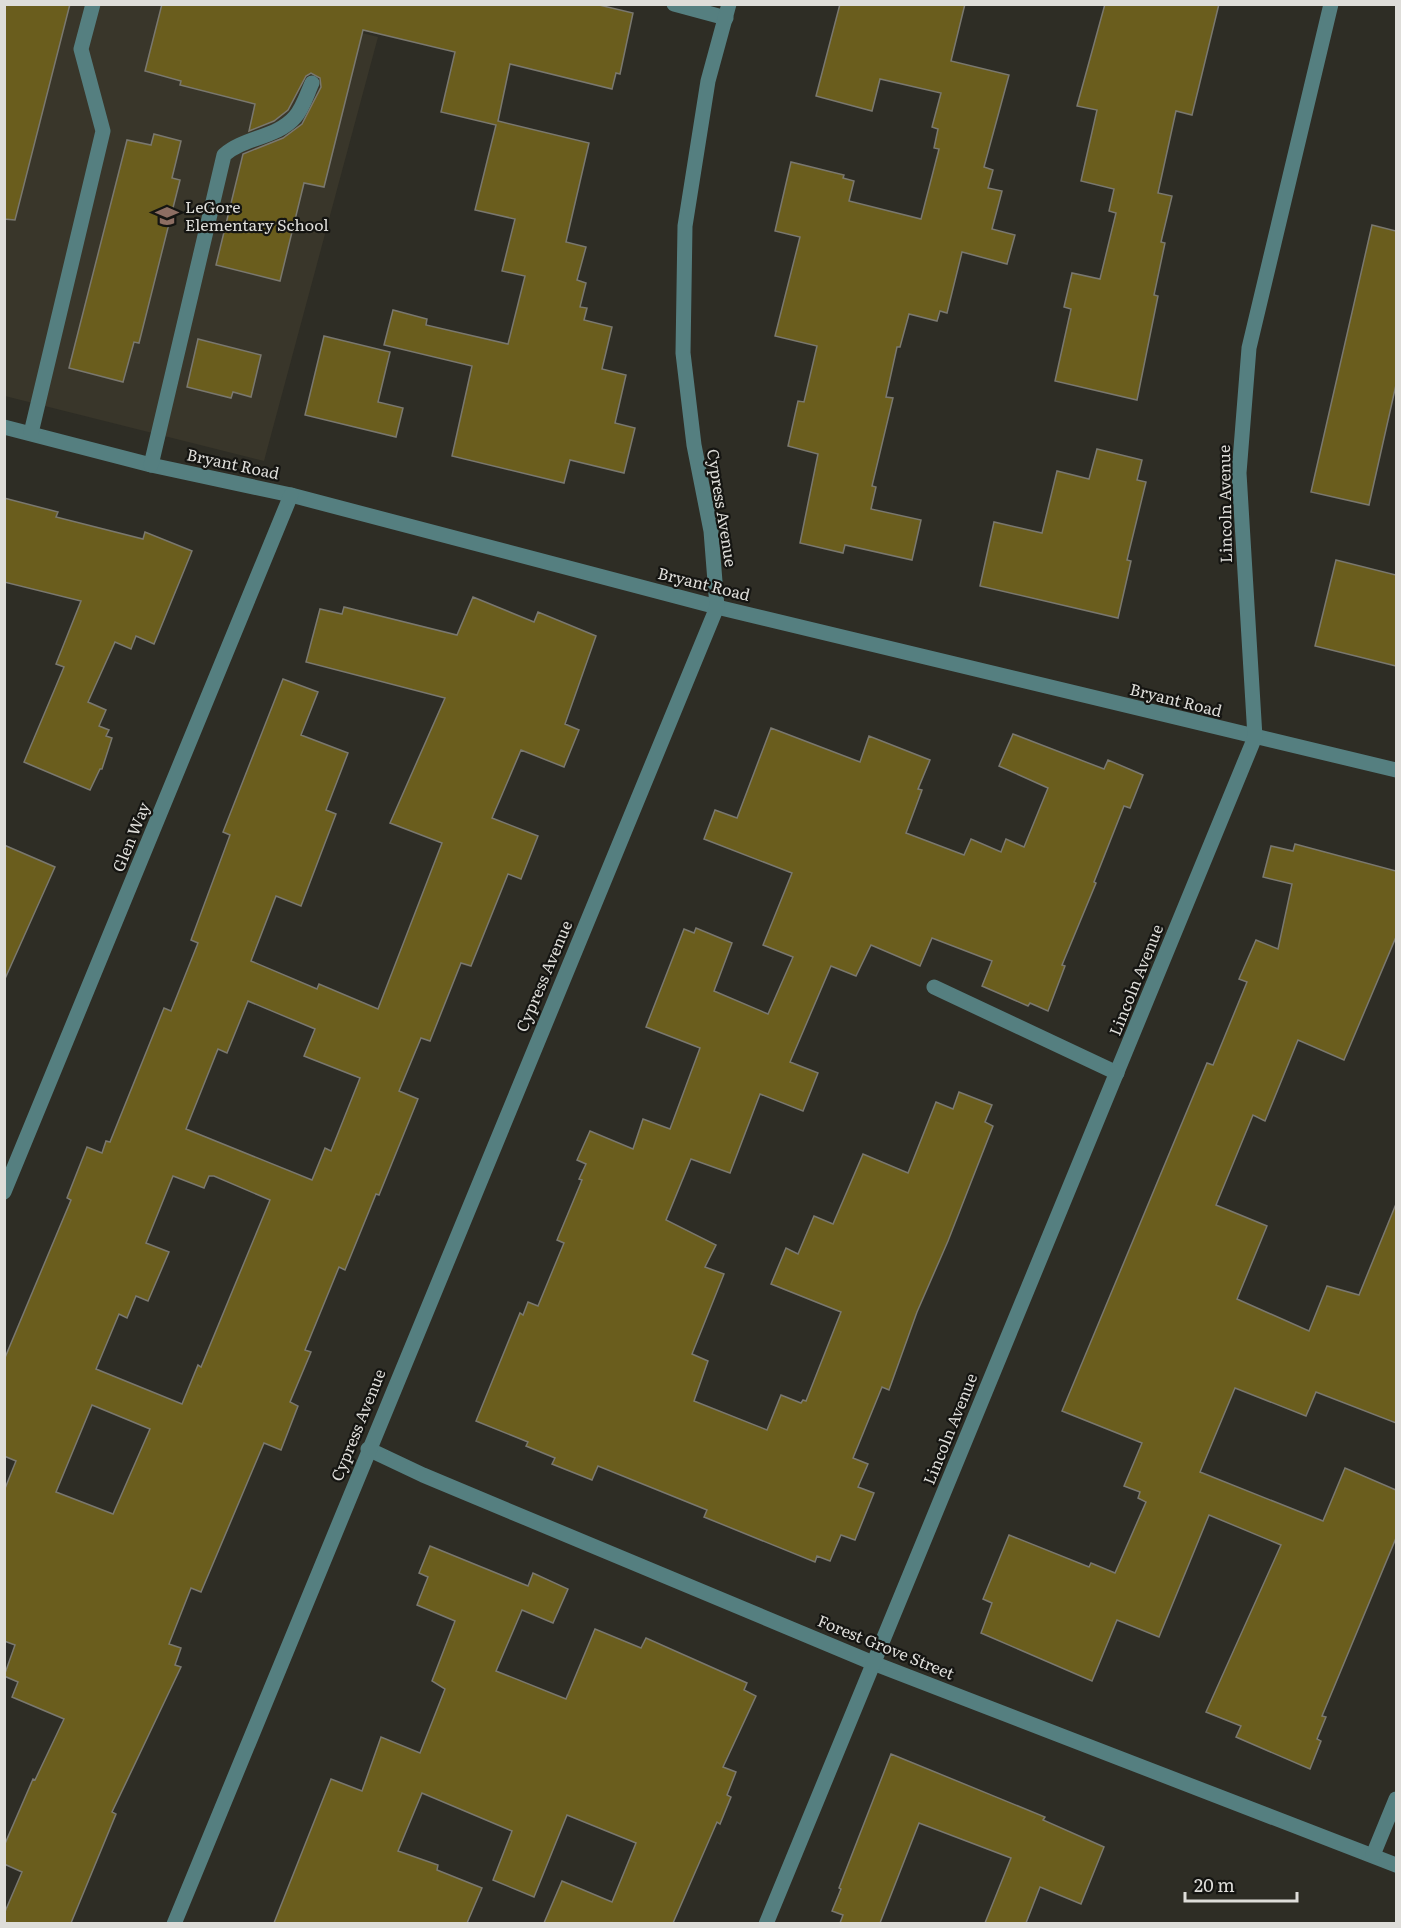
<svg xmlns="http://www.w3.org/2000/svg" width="1401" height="1928" font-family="Literata,serif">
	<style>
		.built { fill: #39362a }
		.building { fill: #6a5d1d; stroke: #7a786f; stroke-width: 1.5; fill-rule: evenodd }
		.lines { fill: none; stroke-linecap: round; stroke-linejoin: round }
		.minor { stroke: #557f80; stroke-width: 15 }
		.labels { text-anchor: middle; stroke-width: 4.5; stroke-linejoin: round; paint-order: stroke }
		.poi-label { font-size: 16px; fill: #deddd9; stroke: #151512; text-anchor: start }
		.street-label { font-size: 16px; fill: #deddd9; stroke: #151512 }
	</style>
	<rect width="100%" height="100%" fill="#2e2d25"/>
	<polygon class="built" points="5,5 250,5 378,37 264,461 5,396"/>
	<g class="building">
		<polygon points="4,4 70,4 15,220 4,219"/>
		<polygon points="162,4 595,4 633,13 620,74 616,73 612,89 510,64 498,121 589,143 566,242 586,247 577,280 586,283 580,307 587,308 584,320 612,327 602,369 626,375 615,423 635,428 624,473 570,460 564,483 452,456 472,366 384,345 393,310 427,319 426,325 508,344 525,276 502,271 515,219 475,210 496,125 441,112 455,52 363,30 324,187 304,183 280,281 216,265 243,154 283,138 302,124 321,87 320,78 311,73 306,76 288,110 274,121 249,131 255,104 180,85 181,81 145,71"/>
		<polygon points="840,4 965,4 951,61 1009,75 984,167 993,170 988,188 1002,191 992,229 1015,235 1007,264 962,252 947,313 940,311 937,321 909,314 900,347 897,347 886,397 893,398 872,486 876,487 871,509 921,520 912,560 845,545 843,553 800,543 818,454 788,446 798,401 804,402 817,346 775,336 800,237 775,231 791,162 844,175 843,178 854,181 849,201 921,219 939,149 934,148 938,129 932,127 941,93 880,79 872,111 816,96"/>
		<polygon points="1105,4 1219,4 1192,115 1176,111 1158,193 1172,196 1161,242 1165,243 1154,295 1158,296 1137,400 1055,381 1071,309 1064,307 1072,273 1100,279 1116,213 1109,211 1114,189 1081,181 1097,110 1077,106"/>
		<polygon points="154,134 181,141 172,178 180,180 139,343 134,342 123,382 69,368 127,140 151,145"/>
		<polygon points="1372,225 1396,231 1396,385 1369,505 1311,492"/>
		<polygon points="324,336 390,352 378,402 403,408 396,437 305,415"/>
		<polygon points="198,339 261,355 251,397 233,392 231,398 187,387"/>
		<polygon points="1097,449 1142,460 1137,480 1146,482 1127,560 1131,561 1118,618 980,586 994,522 1042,533 1057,471 1089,479"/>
		<polygon points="4,498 58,512 56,517 143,539 145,532 192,551 154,644 136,636 131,649 115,642 88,702 106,710 99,726 109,730 106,736 112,738 102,769 100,769 90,790 24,762 64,667 56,664 81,601 4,582"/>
		<polygon points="1336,560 1396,575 1396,666 1315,646"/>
		<path d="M473,597L534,622L538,612L596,636L565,724L579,730L564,767L521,750L492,818L538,836L521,879L508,874L471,966L461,963L430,1041L421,1038L399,1091L418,1099L379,1195L376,1194L345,1270L339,1267L305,1350L311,1352L290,1402L298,1406L281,1450L264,1443L201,1592L191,1588L169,1644L181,1648L175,1665L181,1667L112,1812L116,1814L71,1923H4V1914L22,1872L4,1864V1846L33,1779L35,1780L64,1719L12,1697L18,1682L4,1676L15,1645L4,1641V1491L16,1461L4,1456V1360L71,1200L67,1198L87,1147L102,1153L106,1141L110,1142L164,1008L171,1011L198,943L191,940L230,835L223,832L283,679L318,692L301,735L348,753L326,810L336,814L301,906L276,896L251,961L317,989L319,984L378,1009L442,843L390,823L445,698L306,662L320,609L342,614L344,607L457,635ZM248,1001L315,1029L304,1056L360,1078L331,1151L325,1148L312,1180L186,1129L218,1049L227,1053ZM173,1176L204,1188L209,1176H214L270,1200L201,1367L198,1365L182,1404L96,1369L119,1314L127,1318L136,1296L148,1301L169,1252L146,1243ZM92,1405L150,1429L113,1514L56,1492Z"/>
		<polygon points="771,728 860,762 869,736 930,760 918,789 922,790 906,833 964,855 971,839 1001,852 1006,839 1024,847 1048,788 999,766 1013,734 1104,769 1108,760 1143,775 1130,808 1124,806 1094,882 1096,883 1062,965 1065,966 1048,1011 1030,1003 1028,1006 982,986 992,961 932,938 920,966 871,945 856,976 831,966 790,1062 818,1073 803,1111 760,1094 730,1173 691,1159 666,1220 716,1245 705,1267 724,1274 692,1354 708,1361 694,1401 767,1430 781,1395 801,1403 803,1400 806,1401 841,1312 771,1284 786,1248 798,1254 814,1216 833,1224 863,1154 908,1173 936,1102 953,1109 959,1092 992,1105 985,1122 993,1126 948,1241 917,1312 889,1390 882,1387 853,1458 868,1464 858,1487 874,1493 855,1540 841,1535 830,1561 817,1556 815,1562 704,1517 707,1510 598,1466 592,1480 552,1464 555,1458 526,1446 528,1442 476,1421 520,1313 523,1315 528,1302 538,1306 564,1243 557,1240 582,1180 579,1179 586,1164 577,1160 590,1131 633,1149 643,1119 670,1129 700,1048 646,1027 684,929 694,933 696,928 732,943 714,991 768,1014 793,957 763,945 792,873 704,839 715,810 737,818"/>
		<polygon points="1295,844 1396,871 1396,937 1344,1060 1298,1040 1265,1121 1253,1115 1216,1205 1267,1226 1237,1299 1309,1331 1327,1286 1359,1295 1396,1204 1396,1423 1316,1392 1306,1416 1235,1388 1200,1472 1323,1521 1345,1468 1396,1490 1396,1538 1322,1716 1326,1717 1317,1739 1321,1741 1310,1769 1236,1737 1241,1726 1206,1712 1281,1545 1209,1515 1159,1637 1117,1620 1092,1681 981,1633 992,1603 983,1599 1009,1535 1089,1567 1091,1563 1115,1573 1146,1502 1138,1498 1140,1492 1124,1486 1142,1443 1062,1411 1207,1063 1213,1065 1247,982 1239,979 1256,940 1278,949 1292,884 1263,877 1271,846 1293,851"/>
		<polygon points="4,845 55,867 4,981"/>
		<polygon points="430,1546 528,1586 533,1573 568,1589 553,1623 522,1610 496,1671 566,1699 595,1629 641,1648 646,1638 747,1683 744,1690 756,1696 723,1767 736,1772 727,1795 731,1797 720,1824 717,1822 673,1923 544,1923 562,1881 612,1902 636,1843 567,1815 534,1897 493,1880 512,1831 422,1793 398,1851 438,1865 437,1870 482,1888 467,1923 274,1923 331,1779 362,1791 381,1737 420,1753 445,1689 432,1681 455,1621 417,1605 428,1577 419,1573"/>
		<polygon points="891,1754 1045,1817 1043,1820 1104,1847 1081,1904 1040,1887 1026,1923 985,1923 1011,1858 919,1823 880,1923 840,1923 843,1915 832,1911 841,1889 839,1888"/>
	</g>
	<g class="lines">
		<g class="minor">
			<polyline points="674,4 726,18"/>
			<polyline points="4,427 151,465 291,495 717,607 1396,770"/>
			<polyline points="31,433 103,131 81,49 93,4"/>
			<path d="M151,465L224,155C244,137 277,138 295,117C303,108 307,94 312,83"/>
			<polyline points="934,987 1117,1073"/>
			<polyline points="4,1192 291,495"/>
			<polyline points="368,1449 423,1475 873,1663 1396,1865"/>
			<polyline points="1373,1855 1396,1799"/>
			<polyline points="174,1924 717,607 711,531 694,445 683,353 685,226 708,81 729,4"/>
			<polyline points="766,1924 1255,737 1239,473 1249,348 1331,4"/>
		</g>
	</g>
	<defs>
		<g id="school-bare" transform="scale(1.8)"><path d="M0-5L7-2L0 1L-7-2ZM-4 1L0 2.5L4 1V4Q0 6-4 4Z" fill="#8d6e63" stroke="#151512" stroke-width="2.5" paint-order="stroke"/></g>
	</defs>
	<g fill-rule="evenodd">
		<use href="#school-bare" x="167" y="216"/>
	</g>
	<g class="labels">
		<g class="poi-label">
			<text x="185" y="213">LeGore<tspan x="185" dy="18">Elementary School</tspan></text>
		</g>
		<g class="street-label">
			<text transform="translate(233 464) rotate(12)" y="6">Bryant Road</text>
			<text transform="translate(1225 504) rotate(-91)" y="6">Lincoln Avenue</text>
			<text transform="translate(722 508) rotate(81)" y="6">Cypress Avenue</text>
			<text transform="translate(704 584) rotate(14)" y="6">Bryant Road</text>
			<text transform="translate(1176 700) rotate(14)" y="6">Bryant Road</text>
			<text transform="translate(131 837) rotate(-68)" y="6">Glen Way</text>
			<text transform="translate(544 976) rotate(-67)" y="6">Cypress Avenue</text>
			<text transform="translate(1136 980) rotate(-68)" y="6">Lincoln Avenue</text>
			<text transform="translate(358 1425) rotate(-68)" y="6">Cypress Avenue</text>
			<text transform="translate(950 1429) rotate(-68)" y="6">Lincoln Avenue</text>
			<text transform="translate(886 1647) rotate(22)" y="6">Forest Grove Street</text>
		</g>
	</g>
	<rect width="1401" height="1928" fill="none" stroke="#deddd9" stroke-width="12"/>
	<path d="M1185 1892v9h112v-9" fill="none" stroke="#deddd9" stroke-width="3"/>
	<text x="1194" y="1892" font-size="18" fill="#deddd9" stroke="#151512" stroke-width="4.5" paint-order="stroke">20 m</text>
</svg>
